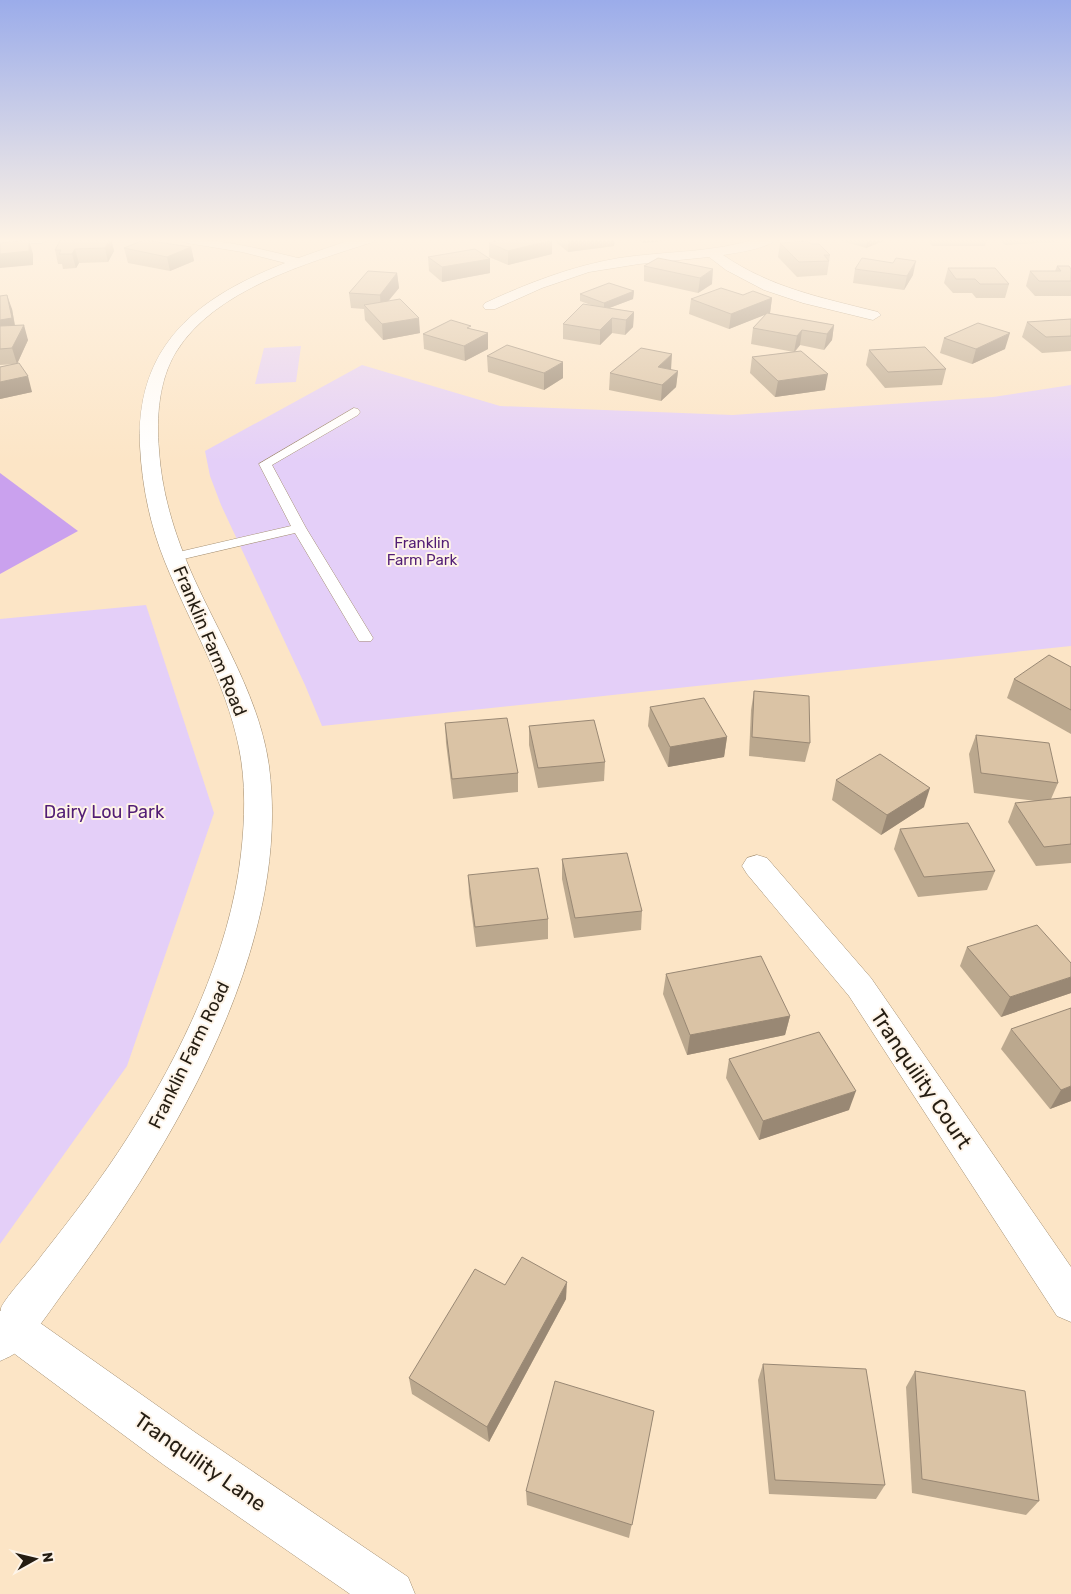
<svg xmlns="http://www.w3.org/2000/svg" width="1071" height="1594" font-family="Rubik,sans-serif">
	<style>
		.green { fill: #e4cff8 }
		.forest { fill: #caa1ee }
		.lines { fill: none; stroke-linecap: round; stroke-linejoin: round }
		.service-casing { stroke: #a38e71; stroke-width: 1 }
		.minor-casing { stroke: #a38e71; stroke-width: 1 }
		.secondary-casing { stroke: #a38e71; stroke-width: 1 }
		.service { fill: #fff; fill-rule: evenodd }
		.minor { fill: #fff; fill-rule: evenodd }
		.secondary { fill: #fff; fill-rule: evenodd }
		.wall { fill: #bba88e }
		.shaded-wall { fill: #998874 }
		.building { fill: #dac3a5; stroke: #998874 }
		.labels { text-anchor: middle; stroke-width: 4; stroke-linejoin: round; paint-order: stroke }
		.far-park-label { font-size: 15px; fill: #521d75; stroke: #fef4e8 }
		.street-label { font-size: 18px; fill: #251d12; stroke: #fef4e8 }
		.park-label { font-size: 18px; fill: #521d75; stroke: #fef4e8 }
		.near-street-label { font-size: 21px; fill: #251d12; stroke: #fef4e8 }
	</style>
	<rect width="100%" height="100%" fill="#fce5c6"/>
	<g class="green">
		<polygon points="301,346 296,382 255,384 264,348"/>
		<polygon points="362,365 500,406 733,415 993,397 1071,385 1071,646 322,726 305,685 221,505 210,476 205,451"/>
		<polygon points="146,605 214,813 127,1066 0,1244 0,619"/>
	</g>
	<polygon class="forest" points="0,473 78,531 0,574"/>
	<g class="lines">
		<g class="service-casing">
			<polygon id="service" points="354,408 358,409 360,412 358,415 272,465 306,528 373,638 371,641 359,641 295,533 175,561 170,560 168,557 170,554 291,526 259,464"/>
		</g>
		<g class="minor-casing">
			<g id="minor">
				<polygon points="0,239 49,239 42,243 0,245"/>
				<path d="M180,239C223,239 261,249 302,259L304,262L297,266L242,252L187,243Z"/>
				<path d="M756,239H777C769,248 736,253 723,255C771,288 823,298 878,312L881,315L873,320L803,303L764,290L726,270L709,257L639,264L589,272L542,288L495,309H485L483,306L485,303C528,283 572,266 619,258C665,251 712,253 756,239Z"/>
				<polygon points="757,855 767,858 871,978 1071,1267 1071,1322 1057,1316 849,996 747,874 742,866 747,858"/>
				<polygon points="12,1306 26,1313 196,1433 408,1577 415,1594 350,1594 164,1465 0,1343 0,1311"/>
			</g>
		</g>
		<g class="secondary-casing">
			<path id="secondary" d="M354,239H375L373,242C308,263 215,289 176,352C159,380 156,417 159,450C162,497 177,542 197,585C224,643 260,701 269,766C288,910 215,1063 140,1182C116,1220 90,1257 63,1293C49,1312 35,1334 17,1351C13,1356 6,1358 0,1361C0,1348 0,1318 1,1308C6,1296 33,1268 42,1255C72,1217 102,1178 128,1137C181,1054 230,953 241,854C245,820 246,782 239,748C226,682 190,624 165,562C150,525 142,486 140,446C134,311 248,274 354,239Z"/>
		</g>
		<use href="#service" class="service"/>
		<use href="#minor" class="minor"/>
		<use href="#secondary" class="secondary"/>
	</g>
	<g class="wall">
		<polygon points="111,239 114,251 108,262 79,263 76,268 63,269 62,264 58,264 55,250"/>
		<polygon points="557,239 615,239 614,246 568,252 557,243"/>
		<polygon points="638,239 665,239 664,241 643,243"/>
		<polygon points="835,239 889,239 866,248"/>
		<polygon points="927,239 987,239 985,246 932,246"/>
		<polygon points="998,239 1056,239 1055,242 1005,245"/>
		<polygon points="552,240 552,254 508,265 489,257 489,243"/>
		<polygon points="780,243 811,244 830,255 827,275 797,277 778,257"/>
		<polygon points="191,247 194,261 170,271 128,263 124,248"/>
		<polygon points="428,257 490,259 490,273 442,282 429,271"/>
		<polygon points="658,258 712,284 698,293 644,281 644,266"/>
		<polygon points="1057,266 1071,269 1071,296 1035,296 1026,286 1030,271 1055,271"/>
		<polygon points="948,268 1009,284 1005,298 976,298 972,293 953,293 944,283"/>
		<polygon points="855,269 913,275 904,290 853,283"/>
		<polygon points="397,273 399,288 388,301 420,333 383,340 365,320 364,309 351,308 349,293"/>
		<polygon points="634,291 633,299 609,308 634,312 633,327 625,335 612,333 600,345 563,339 563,324 591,305 580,301 580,294"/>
		<polygon points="743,295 772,298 770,313 768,313 834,325 832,340 824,350 800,345 795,352 825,390 775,397 750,373 752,357 794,352 751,344 753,328 766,314 729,329 689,314 691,299"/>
		<polygon points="0,296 12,309 15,325 28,340 17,364 32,392 0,399 0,367 16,364 0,365"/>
		<polygon points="1071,319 1071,351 1042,353 1022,337 1027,322"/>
		<polygon points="471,329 488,333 488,349 465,361 424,349 423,334"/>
		<polygon points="944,338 1005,349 972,364 940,353"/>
		<polygon points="869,350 946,369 942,385 885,388 866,365"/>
		<polygon points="487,356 563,378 544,390 488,372"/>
		<polygon points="678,371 676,387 661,401 609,390 610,373"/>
		<polygon points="1071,667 1071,734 1007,698 1014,679"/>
		<polygon points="754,691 810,743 805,762 749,756 751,710"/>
		<polygon points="650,707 727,737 724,757 668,767 648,726"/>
		<polygon points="445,723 518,773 518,792 453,799 446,743"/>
		<polygon points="529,726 605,762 604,781 538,788 529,745"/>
		<polygon points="976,735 1058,783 1051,799 1071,797 1071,863 1036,866 1008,822 1015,803 1036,801 974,793 969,754"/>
		<polygon points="836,780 924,807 881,835 832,800"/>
		<polygon points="900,829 995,871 987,890 918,897 894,849"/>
		<polygon points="562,859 642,911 641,930 574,938 562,879"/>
		<polygon points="468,875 548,919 548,939 476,947 469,894"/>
		<polygon points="967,947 1071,993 1001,1017 960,966"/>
		<polygon points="666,974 790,1016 785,1035 687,1055 663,994"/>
		<polygon points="1011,1029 1071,1101 1050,1109 1001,1049"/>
		<polygon points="729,1059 849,1110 759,1140 726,1078"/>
		<polygon points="505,1285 566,1299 489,1442 412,1394 409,1378"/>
		<polygon points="763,1364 885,1485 876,1499 769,1494 758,1380"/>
		<polygon points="915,1371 1039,1501 1026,1515 912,1493 906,1387"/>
		<polygon points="654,1411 629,1538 527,1505 526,1491"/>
	</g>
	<g class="shaded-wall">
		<polygon points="110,239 111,239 114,251 108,262 105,248"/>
		<polygon points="568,239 615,239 614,246 568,252"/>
		<polygon points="643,239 665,239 664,241 643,243"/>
		<polygon points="868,239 889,239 866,248"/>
		<polygon points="29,240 33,254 33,265 0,268 0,254"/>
		<polygon points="552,240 552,254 508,265 508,251"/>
		<polygon points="191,247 194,261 170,271 167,257"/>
		<polygon points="75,249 79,263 76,268 72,254"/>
		<polygon points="490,259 490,273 442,282 442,267"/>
		<polygon points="916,261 913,275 904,290 907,276"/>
		<polygon points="713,269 712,284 698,293 700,278"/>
		<polygon points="397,273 399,288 381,310 380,295"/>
		<polygon points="634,291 633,299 604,310 604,303"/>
		<polygon points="7,295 12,309 16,333 0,336 0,320"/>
		<polygon points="772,298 770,313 729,329 731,314"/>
		<polygon points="634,312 633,327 625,335 626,320"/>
		<polygon points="419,318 420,333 383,340 382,324"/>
		<polygon points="612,318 612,333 600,345 600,330"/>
		<polygon points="24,325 28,340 17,364 12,348"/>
		<polygon points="834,325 832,340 824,350 827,334"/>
		<polygon points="802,330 800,345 794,352 797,336"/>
		<polygon points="488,333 488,349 465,361 464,346"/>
		<polygon points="1010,333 1005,349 972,364 976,349"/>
		<polygon points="672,354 671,370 658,367"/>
		<polygon points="563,362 563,378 544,390 544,373"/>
		<polygon points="678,371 676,387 661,401 662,385"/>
		<polygon points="828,374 825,390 775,397 778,381"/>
		<polygon points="28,376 32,392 0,399 0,382"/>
		<polygon points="727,737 724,757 668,767 670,747"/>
		<polygon points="930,788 924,807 881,835 887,815"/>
		<polygon points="1071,977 1071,993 1001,1017 1010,997"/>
		<polygon points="790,1016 785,1035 687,1055 690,1035"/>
		<polygon points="1071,1086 1071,1101 1050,1109 1061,1090"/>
		<polygon points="856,1091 849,1110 759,1140 763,1121"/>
		<polygon points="567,1282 566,1299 489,1442 487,1427"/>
	</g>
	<g class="building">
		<polygon points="61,239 110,239 105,248 75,249 72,254 59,254 61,250 55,250"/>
		<polygon points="503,239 550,239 552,240 508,251 489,243"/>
		<polygon points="29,240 29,251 0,254 0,243"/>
		<polygon points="144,240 191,247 167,257 124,248"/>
		<polygon points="808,241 811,244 819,244 830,255 824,255 829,261 799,262 780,243"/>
		<polygon points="475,249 490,259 442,267 428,257"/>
		<polygon points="658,258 713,269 700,278 644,266"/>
		<polygon points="862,258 893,263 896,258 916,261 907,276 855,269"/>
		<polygon points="1057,266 1069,266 1071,269 1071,281 1039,281 1030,271 1061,271"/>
		<polygon points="948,268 995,268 1009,284 980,284 975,279 956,279"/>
		<polygon points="368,271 397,273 380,295 349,293"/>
		<polygon points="609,283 634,291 604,303 580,294"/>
		<polygon points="721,288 743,295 753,291 772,298 731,314 691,299"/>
		<polygon points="7,295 12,318 0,320 0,296"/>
		<polygon points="400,299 419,318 382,324 364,305"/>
		<polygon points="583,304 634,312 626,320 612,318 600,330 563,324"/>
		<polygon points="767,313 834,325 827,334 802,330 797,336 753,328"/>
		<polygon points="1071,319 1071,336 1046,337 1027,322"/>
		<polygon points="451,320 471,326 467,328 488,333 464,346 423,334"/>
		<polygon points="978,323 1010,333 976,349 944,338"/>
		<polygon points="24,325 12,348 0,349 0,326"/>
		<polygon points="507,345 563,362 544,373 487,356"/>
		<polygon points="925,347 946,369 888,372 869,350"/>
		<polygon points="641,348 672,354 658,367 678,371 662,385 610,373"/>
		<polygon points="801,351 828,374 778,381 752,357"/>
		<polygon points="19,363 28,376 0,382 0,367"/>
		<polygon points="1049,655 1071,667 1071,710 1014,679"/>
		<polygon points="754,691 809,696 810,743 752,737"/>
		<polygon points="704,698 727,737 670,747 650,707"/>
		<polygon points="507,718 518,773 452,779 445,723"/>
		<polygon points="594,720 605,762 538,768 529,726"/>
		<polygon points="976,735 1049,743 1058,783 981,773"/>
		<polygon points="880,754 930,788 887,815 836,780"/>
		<polygon points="1071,797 1071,844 1044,847 1015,803"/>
		<polygon points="968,823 995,871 924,877 900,829"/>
		<polygon points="627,853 642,911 575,918 562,859"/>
		<polygon points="538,868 548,919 475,927 468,875"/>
		<polygon points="1037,925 1071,963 1071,977 1010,997 967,947"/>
		<polygon points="761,956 790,1016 690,1035 666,974"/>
		<polygon points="1071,1008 1071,1086 1061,1090 1011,1029"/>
		<polygon points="819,1032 856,1091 763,1121 729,1059"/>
		<polygon points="522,1257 567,1282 487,1427 409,1378 475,1269 505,1285"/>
		<polygon points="763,1364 866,1369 885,1485 775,1480"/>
		<polygon points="915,1371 1025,1391 1039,1501 922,1479"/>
		<polygon points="555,1381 654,1411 632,1525 526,1491"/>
	</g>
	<linearGradient id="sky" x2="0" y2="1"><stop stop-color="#9bacea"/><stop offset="0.52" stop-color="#fef3e5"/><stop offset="1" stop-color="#fef3e5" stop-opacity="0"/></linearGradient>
	<rect width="1071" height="462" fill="url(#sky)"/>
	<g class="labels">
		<g class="far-park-label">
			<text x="422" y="548">Franklin<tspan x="422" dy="17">Farm Park</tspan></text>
		</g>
		<g class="street-label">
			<text transform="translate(210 641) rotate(67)" y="6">Franklin Farm Road</text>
			<text transform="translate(189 1055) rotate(-64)" y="6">Franklin Farm Road</text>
		</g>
		<g class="park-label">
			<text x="104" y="818">Dairy Lou Park</text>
		</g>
		<g class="near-street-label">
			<text transform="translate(921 1079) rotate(56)" y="7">Tranquility Court</text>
			<text transform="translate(200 1462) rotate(35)" y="7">Tranquility Lane</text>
		</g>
	</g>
	<g transform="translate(35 1559) rotate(82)" stroke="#fef4e8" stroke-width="4" paint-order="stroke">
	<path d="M0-4L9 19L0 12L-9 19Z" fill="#251d12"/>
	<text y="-8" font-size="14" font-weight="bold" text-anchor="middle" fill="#251d12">N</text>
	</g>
</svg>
